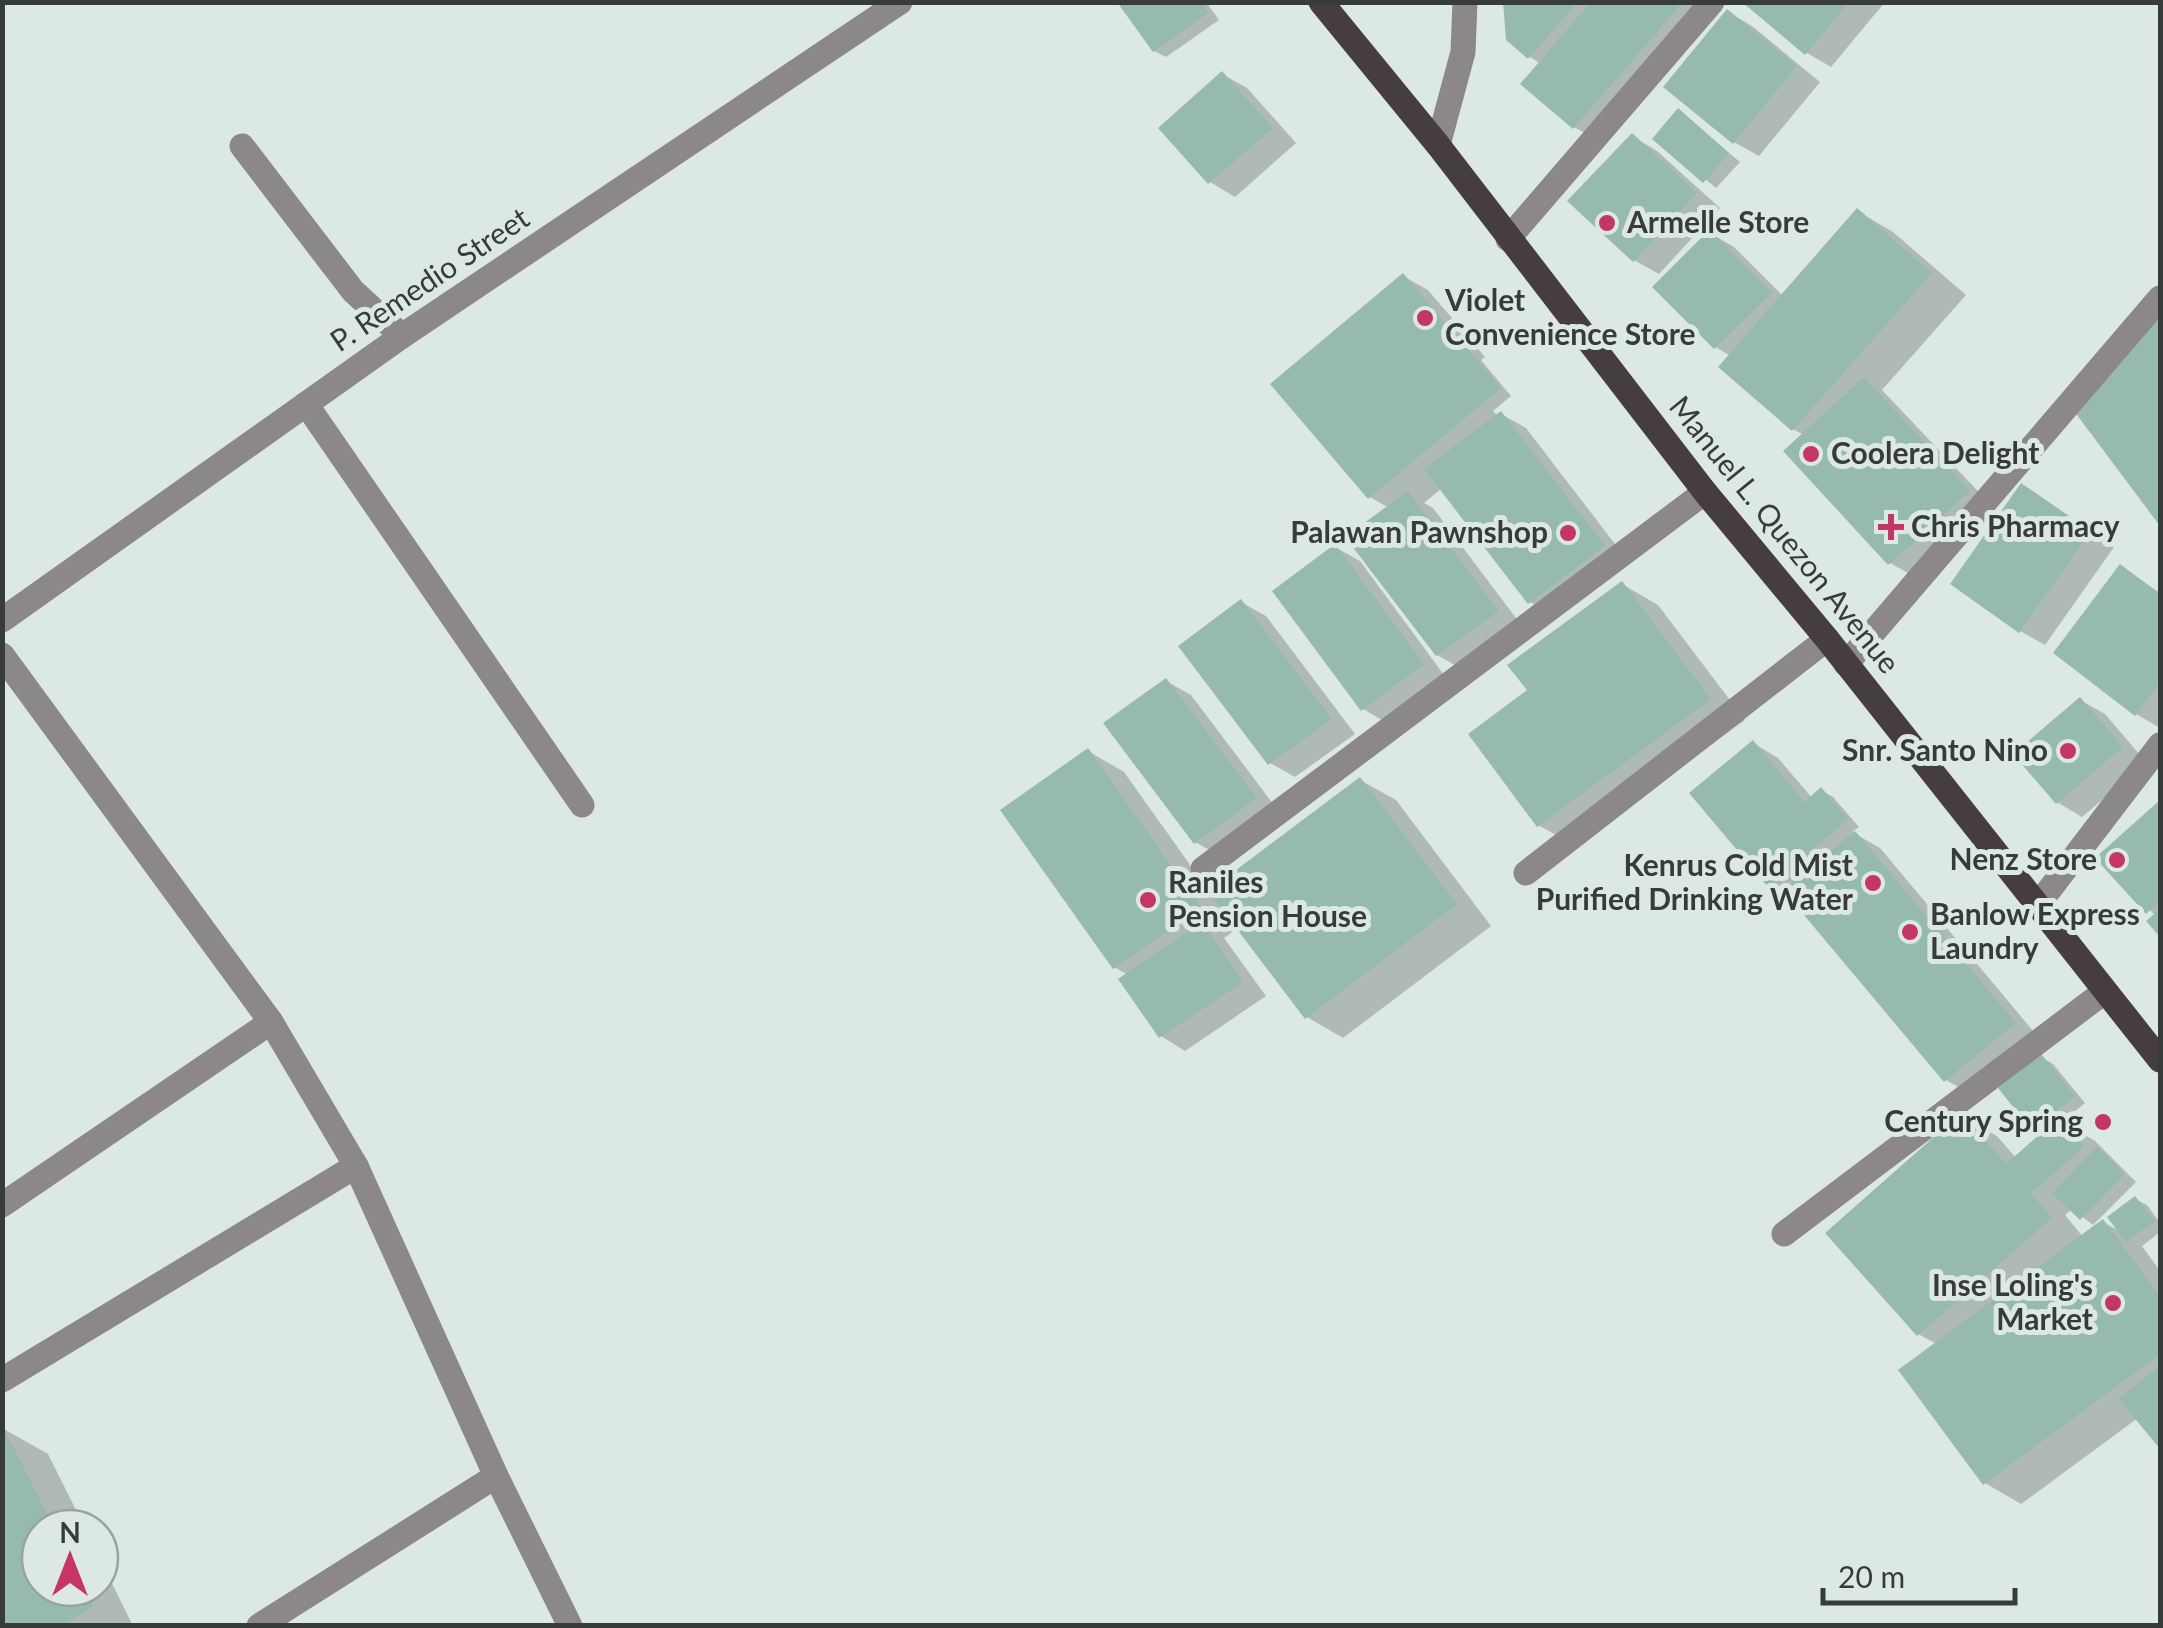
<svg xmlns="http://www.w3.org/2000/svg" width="2163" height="1628" font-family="Lato,sans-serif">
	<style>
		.shadow { fill: #0003 }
		.building { fill: #96bbae }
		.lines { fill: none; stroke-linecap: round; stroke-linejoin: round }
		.minor { stroke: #8c8788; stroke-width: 25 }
		.major { stroke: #463d3e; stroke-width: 25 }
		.poi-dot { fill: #c43664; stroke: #dbe8e3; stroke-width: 4 }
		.labels { text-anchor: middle; stroke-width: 10; stroke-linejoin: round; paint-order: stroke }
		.poi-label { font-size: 30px; font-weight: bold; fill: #373c3a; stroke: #dbe8e3; text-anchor: start }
		.street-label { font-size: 30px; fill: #373c3a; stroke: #dbe8e3 }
	</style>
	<rect width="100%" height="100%" fill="#dbe8e3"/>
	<g class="shadow">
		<polygon points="1120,2 1206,2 1219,20 1166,57 1154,51"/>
		<polygon points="1506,2 1719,2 1599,141 1574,127 1541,64 1530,57"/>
		<polygon points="1746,2 1885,2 1831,67 1807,53"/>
		<polygon points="1728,12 1752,26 1820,82 1759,156 1734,142"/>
		<polygon points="1222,74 1247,88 1296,143 1235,197 1210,182 1161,128"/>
		<polygon points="1678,111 1740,162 1716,188 1655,138"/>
		<polygon points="1632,136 1657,151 1720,208 1659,274 1634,260"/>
		<polygon points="1857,211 1893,232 1966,295 1882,390 1992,506 1915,577 1890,563 1804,435 1793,429 1731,356 1715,347 1710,233 1734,247 1783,296"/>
		<polygon points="1403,276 1428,290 1485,357 1481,360 1511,396 1493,411 1498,417 1501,414 1526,428 1628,561 1555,617 1530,602 1442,488 1424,503 1433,508 1522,626 1462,669 1437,655 1389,508 1370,497"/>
		<polygon points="2160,320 2160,521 2077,411"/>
		<polygon points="2046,501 2114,547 2045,645 2020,631"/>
		<polygon points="1335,547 1360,561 1447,679 1387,723 1363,709"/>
		<polygon points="2121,567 2160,593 2160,728 2136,714"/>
		<polygon points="1622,584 1658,605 1745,720 1574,845 1538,825 1531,691"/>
		<polygon points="1241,602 1266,616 1355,734 1295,777 1270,763"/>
		<polygon points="1166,681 1191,695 1280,813 1220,856 1195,842"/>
		<polygon points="2080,700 2105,714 2146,762 2082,817 2057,802"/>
		<polygon points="1753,743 1778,758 1812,798 1821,790 1833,797 1859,827 1852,832 1880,848 2039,1038 1971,1094 1946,1080 1794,899 1770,885 1693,793"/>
		<polygon points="1088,751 1124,772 1210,893 1360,780 1396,800 1491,926 1343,1038 1307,1017 1239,927 1224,938 1266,996 1185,1051 1161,1036 1128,975 1114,967"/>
		<polygon points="2160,803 2160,933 2150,921 2156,916 2098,859"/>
		<polygon points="2041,1057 2053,1064 2085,1103 2062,1122 2095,1141 2136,1182 2093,1225 2072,1209 2065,1215 2083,1237 2103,1222 2123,1233 2135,1199 2147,1205 2160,1223 2160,1232 2142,1246 2160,1271 2160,1445 2138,1418 2021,1504 1985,1483 1937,1344 1918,1334 1961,1116 1997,1136 2016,1158 2043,1134 2033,1129"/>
		<polygon points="2,1428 48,1454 85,1528 40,1528 40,1588 100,1588 100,1559 133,1626 2,1626"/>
	</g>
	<g class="building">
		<polygon points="1117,2 1201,2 1208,13 1153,52"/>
		<polygon points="1503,2 1578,2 1528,59 1506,40"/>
		<polygon points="1591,2 1683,2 1573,129 1520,84"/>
		<polygon points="1742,2 1849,2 1805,55"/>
		<polygon points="1727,9 1797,66 1733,144 1663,87"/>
		<polygon points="1222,71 1273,128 1208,184 1158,128"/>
		<polygon points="1678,108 1729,153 1703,183 1652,139"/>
		<polygon points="1632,133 1697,193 1633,262 1567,201"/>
		<polygon points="1857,208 1932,273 1792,431 1718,367"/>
		<polygon points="1709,230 1772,292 1714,349 1652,287"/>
		<polygon points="1403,273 1501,388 1368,499 1270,384"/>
		<polygon points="2160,316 2160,526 2074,411"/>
		<polygon points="1864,377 1970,491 1888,565 1783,451"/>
		<polygon points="1501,411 1605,546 1528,604 1424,469"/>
		<polygon points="2021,483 2091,531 2019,633 1950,584"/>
		<polygon points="1408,491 1499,611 1436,656 1345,537"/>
		<polygon points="1335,544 1424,664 1361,711 1272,591"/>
		<polygon points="2120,564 2160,594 2160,682 2135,716 2053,653"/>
		<polygon points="1622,581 1711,699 1537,827 1468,734 1527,690 1507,665"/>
		<polygon points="1241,599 1332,719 1268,765 1178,646"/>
		<polygon points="1166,678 1257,798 1194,844 1103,723"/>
		<polygon points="2080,697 2123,747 2056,804 2013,754"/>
		<polygon points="1753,740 1804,802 1821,787 1848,819 1768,887 1689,793"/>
		<polygon points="1088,748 1201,908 1113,969 1000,810"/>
		<polygon points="1360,777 1457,904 1305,1019 1208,891"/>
		<polygon points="2160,800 2160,901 2146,914 2095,858"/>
		<polygon points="1855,831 2016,1023 1944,1082 1783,890"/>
		<polygon points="2160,909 2160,937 2146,921"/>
		<polygon points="1202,922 1243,982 1159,1038 1118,979"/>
		<polygon points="2041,1054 2075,1096 2032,1131 1998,1088"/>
		<polygon points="1961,1113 2006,1164 2059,1117 2084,1147 2031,1193 2052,1218 1917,1336 1825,1233"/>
		<polygon points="2097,1147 2125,1174 2080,1220 2052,1193"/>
		<polygon points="2135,1196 2155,1221 2126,1242 2107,1217"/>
		<polygon points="2103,1219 2160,1296 2160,1354 1983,1485 1898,1370"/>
		<polygon points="2160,1365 2160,1449 2119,1399"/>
		<polygon points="2,1425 54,1528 40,1528 40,1588 84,1588 93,1607 60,1626 2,1626"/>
	</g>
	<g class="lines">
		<g class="minor">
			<polyline points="1438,145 1463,52 1465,2"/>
			<polyline points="242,146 353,291 402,336"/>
			<polyline points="1508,239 1712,2"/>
			<polyline points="306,404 582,805"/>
			<polyline points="2,620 402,336 900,2"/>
			<polyline points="2,655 271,1022 356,1166 496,1476 570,1626"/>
			<polyline points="1846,664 2160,298"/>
			<polyline points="1203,869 1705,492"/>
			<polyline points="1526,873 1827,639"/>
			<polyline points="2037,906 2160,745"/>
			<polyline points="2,1205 271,1022"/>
			<polyline points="1784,1234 2104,992"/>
			<polyline points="2,1380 356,1166"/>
			<polyline points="259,1626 496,1476"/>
		</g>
		<polyline class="major" points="1321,2 1438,145 1705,492 1827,639 2160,1060"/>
	</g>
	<g class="poi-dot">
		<circle cx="1607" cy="223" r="10"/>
		<circle cx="1425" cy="318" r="10"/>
		<circle cx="1811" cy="454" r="10"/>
		<path d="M1886 512h10v10h10v10h-10v10h-10v-10h-10v-10h10z"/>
		<circle cx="1568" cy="533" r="10"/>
		<circle cx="2068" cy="751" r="10"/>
		<circle cx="2117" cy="860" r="10"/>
		<circle cx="1873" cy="883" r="10"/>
		<circle cx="1148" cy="900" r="10"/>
		<circle cx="1910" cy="932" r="10"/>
		<circle cx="2103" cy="1122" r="10"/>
		<circle cx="2113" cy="1303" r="10"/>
	</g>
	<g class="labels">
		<g class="poi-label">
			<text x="1627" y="233">Armelle Store</text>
			<text x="1445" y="311">Violet<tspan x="1445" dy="34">Convenience Store</tspan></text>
			<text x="1831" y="464">Coolera Delight</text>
			<text x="1911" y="537">Chris Pharmacy</text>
			<text x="1548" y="543" text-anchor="end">Palawan Pawnshop</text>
			<text x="2048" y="761" text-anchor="end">Snr. Santo Nino</text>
			<text x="2097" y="870" text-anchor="end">Nenz Store</text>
			<text x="1853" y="876" text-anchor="end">Kenrus Cold Mist<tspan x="1853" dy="34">Purified Drinking Water</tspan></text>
			<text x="1168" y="893">Raniles<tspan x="1168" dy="34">Pension House</tspan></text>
			<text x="1930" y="925">Banlow Express<tspan x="1930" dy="34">Laundry</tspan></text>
			<text x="2083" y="1132" text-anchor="end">Century Spring</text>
			<text x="2093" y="1296" text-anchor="end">Inse Loling's<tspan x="2093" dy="34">Market</tspan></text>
		</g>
		<g class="street-label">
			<text transform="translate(430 280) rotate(-34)" y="10">P. Remedio Street</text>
			<text transform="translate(1784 535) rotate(51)" y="10">Manuel L. Quezon Avenue</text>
		</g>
	</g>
	<rect width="2163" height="1628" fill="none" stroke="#373c3a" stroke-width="10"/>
	<g transform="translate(70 1558)"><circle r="48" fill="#dbe8e3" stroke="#99a39f" stroke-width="2.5"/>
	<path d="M0-8L18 38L0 25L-18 38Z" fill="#c43664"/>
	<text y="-15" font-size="28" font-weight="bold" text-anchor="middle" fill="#373c3a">N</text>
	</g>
	<path d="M1823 1588v15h192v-15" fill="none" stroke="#373c3a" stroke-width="5"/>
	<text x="1838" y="1588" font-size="30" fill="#373c3a" stroke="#dbe8e3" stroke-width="8" paint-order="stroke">20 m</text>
</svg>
